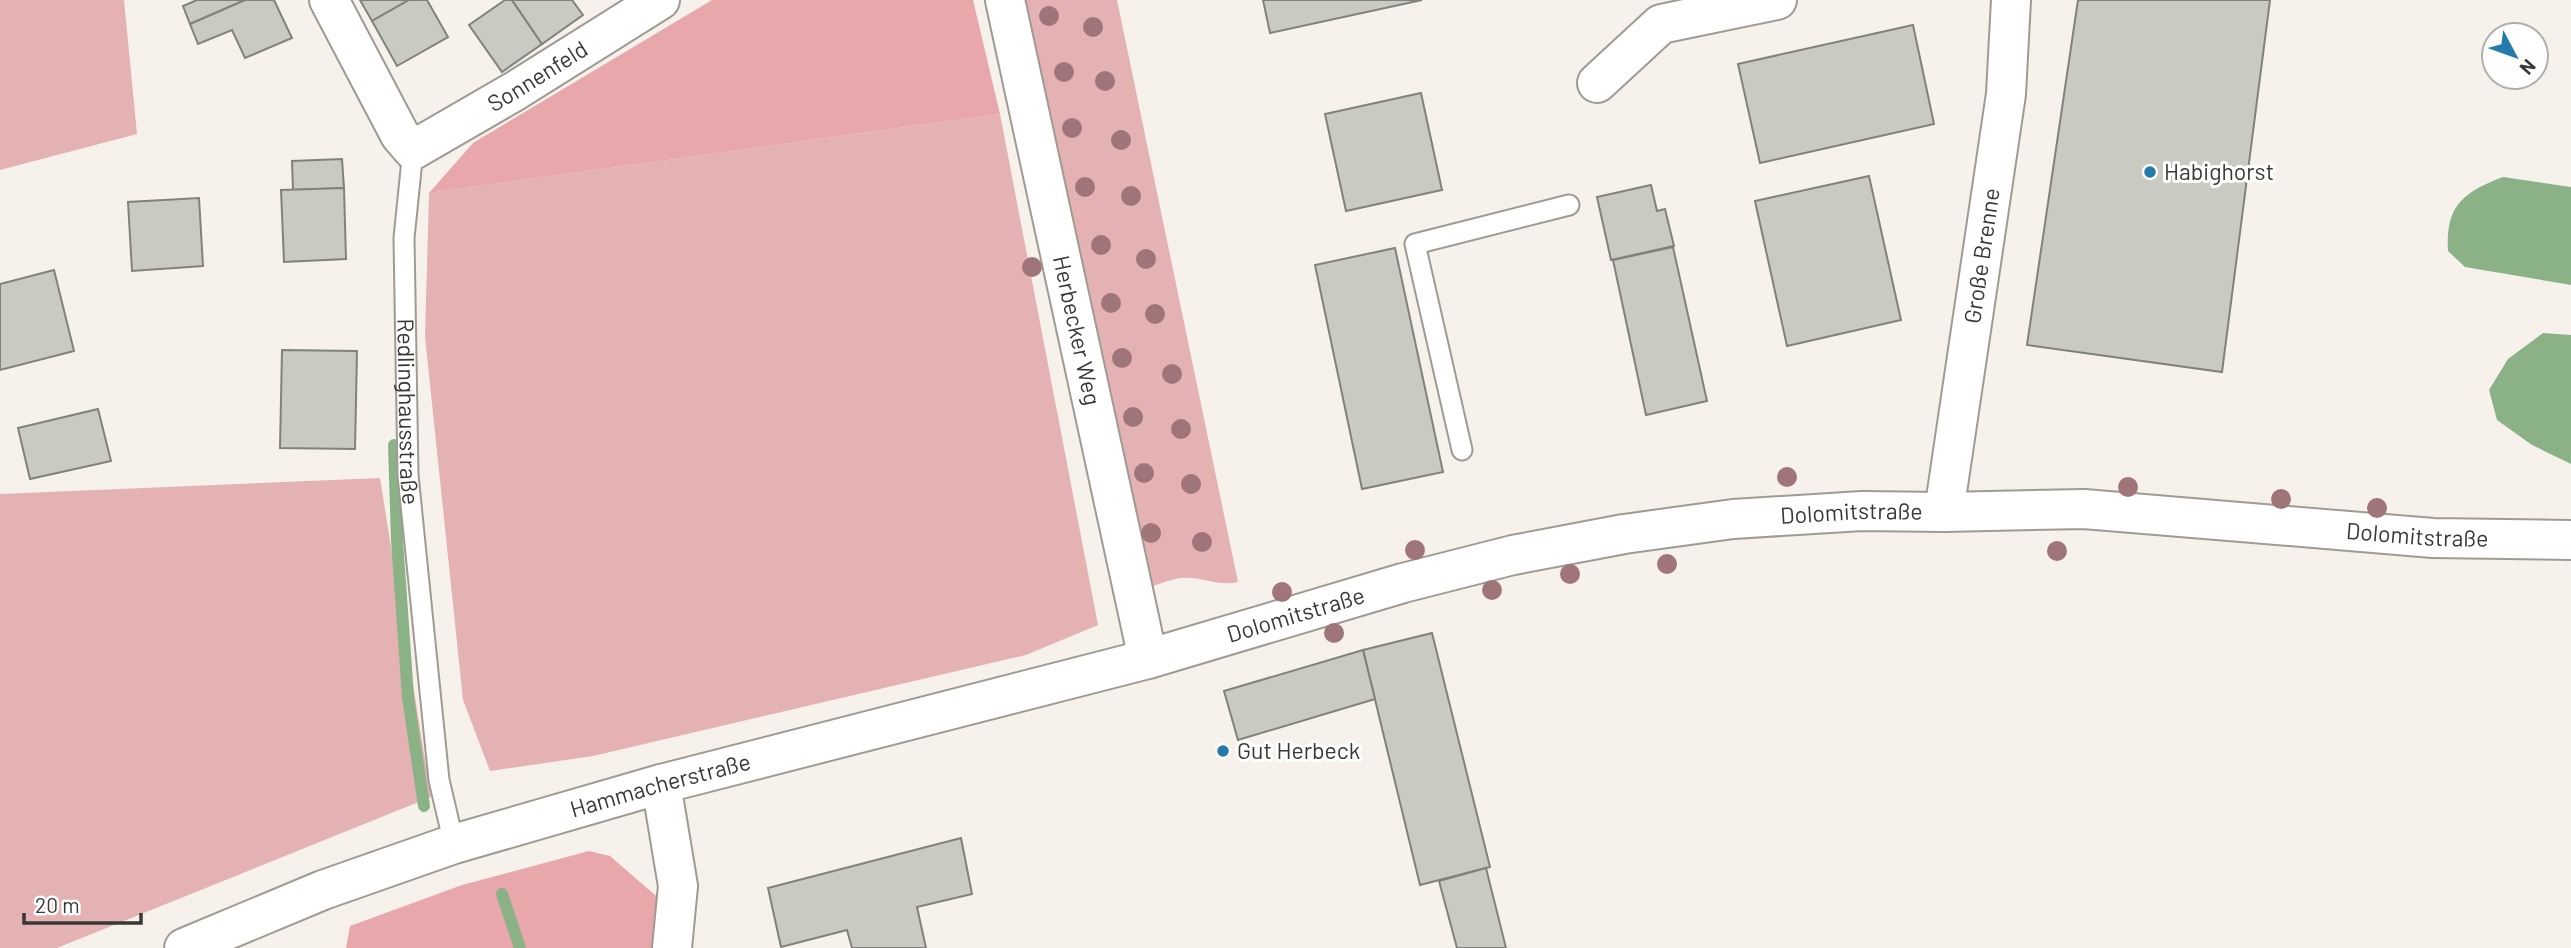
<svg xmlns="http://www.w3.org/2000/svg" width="2571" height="948" font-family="Barlow,sans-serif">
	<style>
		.green { fill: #e5b2b4 }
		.forest { fill: #e8a8ab }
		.water { fill: #8ab286 }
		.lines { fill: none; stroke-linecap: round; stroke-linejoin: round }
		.stream { stroke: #8ab286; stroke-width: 12 }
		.building { fill: #c9cac2; stroke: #81827b; stroke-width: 2 }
		.service-casing { stroke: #9f9a94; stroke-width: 23 }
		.minor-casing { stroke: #9f9a94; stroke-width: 42 }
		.tertiary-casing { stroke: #9f9a94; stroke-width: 42 }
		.service { stroke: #fff; stroke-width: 19 }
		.minor { stroke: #fff; stroke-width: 38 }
		.tertiary { stroke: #fff; stroke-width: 38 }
		.tree { fill: #a0757a }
		.poi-dot { fill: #247aaa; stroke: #fff; stroke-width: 2.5 }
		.labels { text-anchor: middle; stroke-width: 6; stroke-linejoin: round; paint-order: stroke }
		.street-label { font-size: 23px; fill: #393835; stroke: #fff }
		.poi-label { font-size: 23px; fill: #393835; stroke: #fff; text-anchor: start }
	</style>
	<rect width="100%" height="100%" fill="#f6f2eb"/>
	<g class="green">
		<polygon points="0,0 124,0 137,134 0,170"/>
		<path d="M1023,0H1117L1238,582C1218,587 1201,576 1181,578C1172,579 1162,583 1153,586L1078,262Z"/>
		<polygon points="1000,114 1098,625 1026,655 593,756 490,771 463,700 425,337 429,193"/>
		<polygon points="380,478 431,797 57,948 0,948 0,494"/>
	</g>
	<g class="forest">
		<polygon points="712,0 973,0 1000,114 429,193 473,143"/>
		<polygon points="589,851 610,856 663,902 660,948 346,948 350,926 462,885"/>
	</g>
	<g class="water">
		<path d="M2503,177L2571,187V285L2465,267L2448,251C2445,205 2464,192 2503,177Z"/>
		<polygon points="2543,333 2571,335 2571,464 2532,445 2497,420 2489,390 2508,359"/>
	</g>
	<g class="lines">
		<g class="stream">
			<polyline points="394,445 397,540 408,697 424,806"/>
			<polyline points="502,894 520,948"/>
		</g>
	</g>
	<g class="building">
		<polygon points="197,0 245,0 190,24 183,6"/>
		<polygon points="245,0 274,0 292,38 245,58 232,30 198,44 190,24"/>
		<polygon points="360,0 409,0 372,21"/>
		<polygon points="409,0 427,0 448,37 397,66 372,21"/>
		<polygon points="505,0 512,0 542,44 502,72 469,25"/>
		<polygon points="512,0 572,0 583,15 542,44"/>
		<polygon points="1263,0 1422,0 1270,33"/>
		<polygon points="2078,0 2270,0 2222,372 2027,345"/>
		<polygon points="1913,25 1934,124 1760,163 1738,64"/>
		<polygon points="1421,93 1442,190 1346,211 1325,114"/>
		<polygon points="342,159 344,188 293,190 292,161"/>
		<polygon points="1869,176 1901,320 1787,346 1755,201"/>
		<polygon points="1651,185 1657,211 1665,209 1674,246 1611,260 1597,197"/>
		<polygon points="344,188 346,259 284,262 281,190"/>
		<polygon points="199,198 203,266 132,271 128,202"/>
		<polygon points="1673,247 1707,401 1646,415 1613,260"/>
		<polygon points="1395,248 1443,472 1362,489 1315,265"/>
		<polygon points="54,270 74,351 0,370 0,284"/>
		<polygon points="282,350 357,351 355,449 280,448"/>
		<polygon points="98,409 111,461 30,479 18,428"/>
		<polygon points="1432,633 1490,867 1420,885 1363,650"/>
		<polygon points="1363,650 1375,699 1238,740 1224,691"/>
		<polygon points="961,838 972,894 917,907 926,948 852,948 847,930 781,947 768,888"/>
		<polygon points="1486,868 1506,948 1457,948 1439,881"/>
	</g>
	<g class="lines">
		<g class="service-casing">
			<g id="service">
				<path id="s1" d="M413,150L404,238L408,475L439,780L454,844"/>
				<polyline points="1462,450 1415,244 1569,205"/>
			</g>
		</g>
		<g class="minor-casing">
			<g id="minor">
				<path id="s2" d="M329,0L400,135L413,150L515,91L660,0"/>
				<path id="s3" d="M1005,0L1148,659"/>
				<polyline points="1597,83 1661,24 1777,0"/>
				<path id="s4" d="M1944,512L2006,94L2011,0"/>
				<polyline points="661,784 678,886 672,948"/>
			</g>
		</g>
		<g class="tertiary-casing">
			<g id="tertiary">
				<path id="s5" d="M184,948L323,890L454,844L661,784L1148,659L1403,583L1513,555L1624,534L1733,519L1862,511L1944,512L2084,509L2433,538L2571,540"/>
			</g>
		</g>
		<use href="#service" class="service"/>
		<use href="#minor" class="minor"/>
		<use href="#tertiary" class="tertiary"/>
	</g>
	<g class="tree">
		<circle cx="1049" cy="16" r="10"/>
		<circle cx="1093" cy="27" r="10"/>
		<circle cx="1064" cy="72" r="10"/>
		<circle cx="1105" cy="81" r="10"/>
		<circle cx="1072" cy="128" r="10"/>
		<circle cx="1121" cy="140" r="10"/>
		<circle cx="1085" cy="187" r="10"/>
		<circle cx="1131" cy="196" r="10"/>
		<circle cx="1101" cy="245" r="10"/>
		<circle cx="1146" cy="259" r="10"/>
		<circle cx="1032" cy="267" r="10"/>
		<circle cx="1111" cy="303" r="10"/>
		<circle cx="1155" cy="314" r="10"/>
		<circle cx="1122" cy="358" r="10"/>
		<circle cx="1172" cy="374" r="10"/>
		<circle cx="1133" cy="417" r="10"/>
		<circle cx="1181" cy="429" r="10"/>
		<circle cx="1144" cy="473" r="10"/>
		<circle cx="1787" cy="477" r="10"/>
		<circle cx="1191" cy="484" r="10"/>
		<circle cx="2128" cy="487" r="10"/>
		<circle cx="2281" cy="499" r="10"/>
		<circle cx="2377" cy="508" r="10"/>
		<circle cx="1151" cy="533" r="10"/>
		<circle cx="1202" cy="542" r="10"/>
		<circle cx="1415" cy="550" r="10"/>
		<circle cx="2057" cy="551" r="10"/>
		<circle cx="1667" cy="564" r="10"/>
		<circle cx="1570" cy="574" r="10"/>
		<circle cx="1492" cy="590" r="10"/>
		<circle cx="1282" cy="592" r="10"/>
		<circle cx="1334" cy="633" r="10"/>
	</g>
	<g class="poi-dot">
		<circle cx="2150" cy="172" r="7"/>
		<circle cx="1223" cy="751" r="7"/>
	</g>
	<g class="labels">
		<g class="street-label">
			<text dy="8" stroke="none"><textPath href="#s2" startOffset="317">Sonnenfeld</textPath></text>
			<text dy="8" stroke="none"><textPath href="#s4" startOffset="259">Große Brenne</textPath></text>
			<text dy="8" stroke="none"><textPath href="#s3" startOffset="338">Herbecker Weg</textPath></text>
			<text dy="8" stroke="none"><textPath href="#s1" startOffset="262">Redlinghausstraße</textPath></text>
			<text dy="8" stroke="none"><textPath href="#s5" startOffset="1729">Dolomitstraße</textPath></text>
			<text dy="8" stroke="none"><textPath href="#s5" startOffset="2296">Dolomitstraße</textPath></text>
			<text dy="8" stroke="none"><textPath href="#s5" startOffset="1162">Dolomitstraße</textPath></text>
			<text dy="8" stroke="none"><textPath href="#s5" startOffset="504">Hammacherstraße</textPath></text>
		</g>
		<g class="poi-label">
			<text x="2164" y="180">Habighorst</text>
			<text x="1237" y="759">Gut Herbeck</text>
		</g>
	</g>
	<g transform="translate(2515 56) rotate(131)"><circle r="33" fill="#ffffff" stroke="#b0afae" stroke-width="2"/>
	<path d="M0-5L12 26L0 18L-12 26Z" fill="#247aaa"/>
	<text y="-10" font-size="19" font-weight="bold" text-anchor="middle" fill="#393835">N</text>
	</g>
	<path d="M24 913v10h117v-10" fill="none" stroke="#393835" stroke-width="3.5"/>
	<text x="35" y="913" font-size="21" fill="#393835" stroke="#ffffff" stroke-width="5" paint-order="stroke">20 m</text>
</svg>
